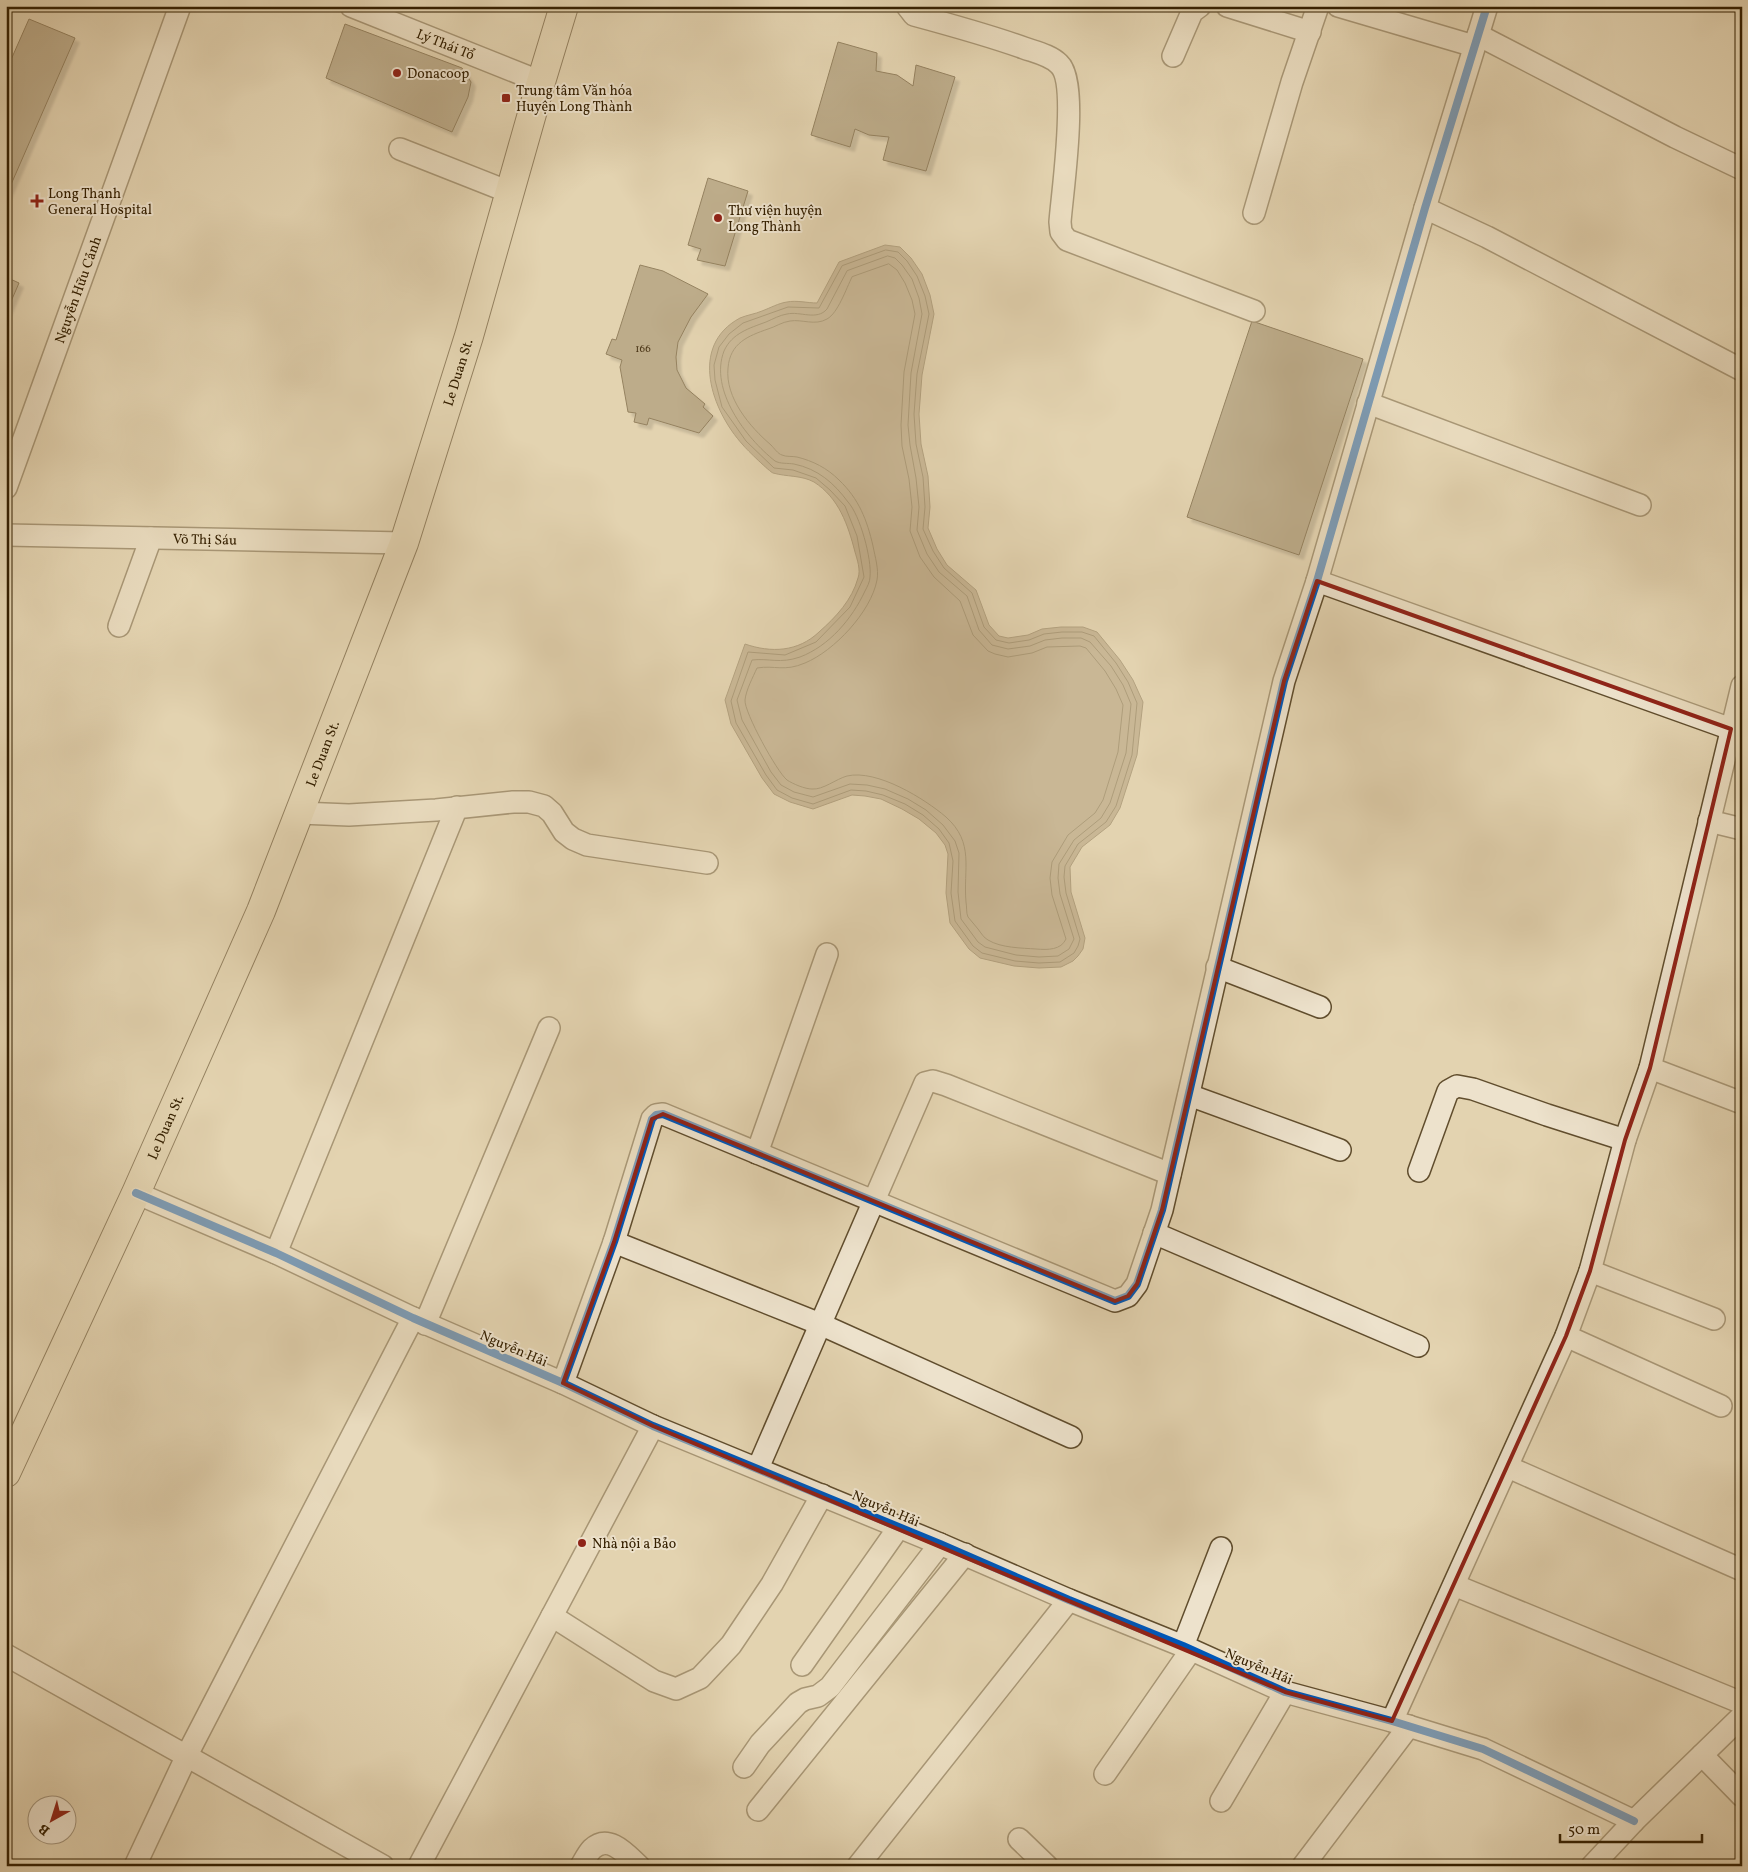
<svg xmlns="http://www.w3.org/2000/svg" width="1748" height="1872" font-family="Vollkorn,serif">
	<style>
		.water { fill: #a89674; stroke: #7a6746 }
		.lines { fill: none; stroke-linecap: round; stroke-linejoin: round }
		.shore { stroke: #6e5b3a; stroke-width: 1 }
		.building { fill: #8f7d5c; stroke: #352001; filter: url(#shadow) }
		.street-casing { stroke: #604d2d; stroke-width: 24 }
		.primary-casing { stroke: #352001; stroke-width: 30 }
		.street { stroke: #ede2cc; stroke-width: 21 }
		.primary { stroke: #e3d3b0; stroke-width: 28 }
		.cycleway-casing { stroke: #ede2cc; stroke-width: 11 }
		.cycleway { stroke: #0057b8; stroke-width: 8 }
		.marked { fill: none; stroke: #8f2418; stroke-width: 4; stroke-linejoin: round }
		.poi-dot { fill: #8f2418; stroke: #ede2cc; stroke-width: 2 }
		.labels { text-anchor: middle; stroke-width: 4; stroke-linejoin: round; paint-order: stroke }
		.number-label { font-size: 11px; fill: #4c3718 }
		.street-label { font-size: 14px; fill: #352001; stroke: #ede2cc }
		.poi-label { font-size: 14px; fill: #352001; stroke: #ede2cc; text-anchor: start }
	</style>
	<defs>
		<filter id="shadow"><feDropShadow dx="4.5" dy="4.5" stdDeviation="1" flood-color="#0004"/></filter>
	</defs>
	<rect width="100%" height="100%" fill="#e3d3b0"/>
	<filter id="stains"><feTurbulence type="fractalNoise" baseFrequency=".004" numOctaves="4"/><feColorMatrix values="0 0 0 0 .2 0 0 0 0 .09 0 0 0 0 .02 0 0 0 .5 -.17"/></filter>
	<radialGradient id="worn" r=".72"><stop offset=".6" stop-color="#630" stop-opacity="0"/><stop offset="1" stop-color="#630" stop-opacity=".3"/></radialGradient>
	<path class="water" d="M885,245L900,247L911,258L922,274L930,295L934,314L922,375L919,414L921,444L928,476L930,507L928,528L937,549L947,565L976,590L989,625L999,636L1008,638L1028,635L1042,629L1061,627H1083L1097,632L1120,660L1133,680L1143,702L1137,755L1120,808L1110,825L1082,847L1070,867L1071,892L1085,938L1083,949L1078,956L1073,961L1061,967L1039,968L1014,966L980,958L969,949L950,923L946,893L948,854L945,845L936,833L919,819L902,809L881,799L865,796L852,795L813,809L790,802L774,794L762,778L731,724L725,700L745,644C771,653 798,652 819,632C836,617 852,600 858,578C861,570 857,559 855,552C848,525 839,498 814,482C801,475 787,477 773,473C770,472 747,450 743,445C712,411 688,346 740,318C747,315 755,314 762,311C770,308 779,303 787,302C796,300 808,303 817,303L839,262Z"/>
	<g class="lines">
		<g class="shore">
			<polygon points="886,250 898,252 907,261 917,276 925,296 929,314 917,374 914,414 916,444 923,477 925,507 923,529 933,551 944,568 972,593 984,627 996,640 1009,643 1029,640 1044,634 1062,632 1082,632 1094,636 1116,663 1128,682 1137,703 1132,755 1116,806 1106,822 1078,844 1065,866 1064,877 1066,893 1080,939 1078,946 1074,953 1060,962 1039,963 1015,961 982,953 973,946 955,921 951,893 953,861 949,843 939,829 923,815 905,804 883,795 866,791 851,790 813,804 792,798 777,790 766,775 736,723 731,701 748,652 785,655 816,642 850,607 864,577 857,536 845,506 830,490 816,478 793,470 774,468 746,441 722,407 715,380 714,365 719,347 729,334 743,323 788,307 819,308 842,266"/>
			<path d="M888,256L895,258L902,265L912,279L919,298L922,314L911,373L908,425L910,445L916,478L919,507L917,530L927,554L939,572L967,596L979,630L992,645L1008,649L1030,646L1045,640L1062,638H1081L1090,642L1111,666L1123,685L1131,704L1126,753L1110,803L1101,818L1074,840L1059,864L1058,878L1060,894L1074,939L1069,949L1058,956L1039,957L1016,955L985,947L978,942L961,919L958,892L959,853L955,841L943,825L926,810L908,799L885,789L867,785L850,784L813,797L794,792L781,785L771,772L742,720L737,700L752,660C769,658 780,664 800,657C829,646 852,619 865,591C867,587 870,582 870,577C872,559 860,515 848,502C834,483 818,469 794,464C788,463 780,464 775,461C746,438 709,390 724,351C732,333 750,328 766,322C773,319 780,315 787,314C800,311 817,321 827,309L847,271Z"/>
			<path d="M889,264L897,270L905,283L912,300L915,314L904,372L901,425L902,446L909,479L912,507L910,531L920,557L934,577L960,601L973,635L988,651L995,654L1008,657L1032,653L1047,647L1080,646L1086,648L1105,671L1116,689L1123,705L1118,752L1103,800L1095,813L1068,835L1052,862L1050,878L1052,895L1066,939C1061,950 1048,950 1036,949C1022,948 1001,948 988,940C984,938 981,933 978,929C975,925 971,921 968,917C966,913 967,907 966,902C963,869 975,843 946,817C925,799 877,769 847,776C836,779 823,790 812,789C805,789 793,784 787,780C777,772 744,712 745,700C746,690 753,677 757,668C775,665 784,672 805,663C834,651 871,612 877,580C879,569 875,557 873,546C867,520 859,499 839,480C827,468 813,461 797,457C792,456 786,457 782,455C778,454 774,448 771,445C750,427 725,398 728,368C730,343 748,336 768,329C775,327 782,322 790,321C802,319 815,326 827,319C838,313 846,289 852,277Z"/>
		</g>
	</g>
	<g class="building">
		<polygon points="29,19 75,38 6,196 6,71"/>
		<polygon points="345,24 462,68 471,82 468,97 452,132 326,78"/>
		<polygon points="838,42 877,53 876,71 897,75 913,86 916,65 955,77 926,171 883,160 889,137 869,135 855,129 850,147 811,135"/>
		<polygon points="708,178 748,191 725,266 697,260 701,249 688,245"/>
		<polygon points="640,265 663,271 708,294 691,317 678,342 676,357 677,370 686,388 705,404 703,407 713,416 699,433 649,418 647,425 634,422 636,413 628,412 620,367 622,360 606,354 612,339 616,340"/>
		<polygon points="6,277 19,283 6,313"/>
		<polygon points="1252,321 1363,359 1299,555 1187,517"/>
	</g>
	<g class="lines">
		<g class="street-casing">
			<g id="street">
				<path id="s1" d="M351,6L541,82"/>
				<path d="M907,6L914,15C951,25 988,35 1024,48C1035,52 1050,55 1059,64C1079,82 1062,193 1060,222L1061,232L1067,240L1254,311"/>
				<polyline points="1227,6 1310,32"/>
				<polyline points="1338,6 1474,46"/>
				<polyline points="1478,35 1675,137 1742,169"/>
				<polyline points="1173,56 1192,12 1200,6"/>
				<polyline points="400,149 509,192"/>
				<polyline points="1425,208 1487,237 1742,370"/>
				<polyline points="1254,213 1292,82 1318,6"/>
				<polyline points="1368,403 1640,505"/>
				<path id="s2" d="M6,488L180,6"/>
				<path id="s3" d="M6,535L404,543"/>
				<polyline points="1317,581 1731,729"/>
				<polyline points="119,626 151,538"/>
				<polyline points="300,813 349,815 436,810 513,802 529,802 544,806 552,813 564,832 573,839 587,845 707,863"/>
				<polyline points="1709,821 1742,829"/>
				<polyline points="1217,967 1320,1007"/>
				<polyline points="1650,1068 1742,1103"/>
				<polyline points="1189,1095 1340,1150"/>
				<polyline points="757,1153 827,954"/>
				<polyline points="1419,1171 1448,1091 1457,1086 1473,1089 1547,1115 1625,1140"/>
				<polyline points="136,1193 276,1253 413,1318 563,1383 653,1426 940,1544 1069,1600 1183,1646 1285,1692 1392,1721 1483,1749 1634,1821"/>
				<polyline points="1154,1233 1418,1346"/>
				<polyline points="614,1242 820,1324 1071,1437"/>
				<polyline points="276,1253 457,807"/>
				<polyline points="1590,1271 1714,1319"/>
				<polyline points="425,1324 549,1028"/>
				<polyline points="1566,1336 1721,1406"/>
				<polyline points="563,1383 614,1242 652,1119 656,1115 663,1114 1115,1301 1128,1296 1137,1284 1162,1210 1284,681 1317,581 1425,208 1487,6"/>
				<polyline points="1508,1467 1742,1570"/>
				<polyline points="758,1468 925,1083 933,1081 946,1085 1170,1174"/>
				<polyline points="1454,1585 1742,1703"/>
				<polyline points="552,1616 654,1681 676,1689 700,1678 731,1645 772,1584 822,1495"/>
				<polyline points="1183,1646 1221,1548"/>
				<polyline points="6,1655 383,1866"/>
				<polyline points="802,1665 899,1527"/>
				<polyline points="1392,1721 1566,1336 1590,1271 1625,1140 1650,1068 1742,686"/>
				<polyline points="1702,1755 1742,1796"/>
				<polyline points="744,1767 760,1744 798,1703 805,1699 818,1696 830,1687 940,1544"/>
				<polyline points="1105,1774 1191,1650"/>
				<polyline points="1221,1801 1285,1692"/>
				<polyline points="758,1810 965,1554"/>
				<polyline points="1019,1839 1047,1866"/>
				<polyline points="135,1866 189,1751 413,1318"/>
				<polyline points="419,1866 653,1426"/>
				<path d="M581,1866C584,1861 588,1853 592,1849C609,1833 627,1855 639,1866"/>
				<polyline points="858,1866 1069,1600"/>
				<polyline points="1303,1866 1409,1726"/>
				<polyline points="1592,1866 1634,1821 1742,1716"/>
			</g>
		</g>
		<g class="primary-casing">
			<g id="primary">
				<path id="s4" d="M6,1473L136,1193L261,911L404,543L469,336L541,82L564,6"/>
			</g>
		</g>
		<use href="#street" class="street"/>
		<use href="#primary" class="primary"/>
		<g class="cycleway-casing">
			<g id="cycleway">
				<polyline points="136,1193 276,1253 413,1318 563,1383 653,1426 940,1544 1069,1600 1183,1646 1285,1692 1392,1721 1483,1749 1634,1821"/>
				<polyline points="563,1383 614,1242 652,1119 656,1115 663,1114 1115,1301 1128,1296 1137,1284 1162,1210 1284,681 1317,581 1425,208 1487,6"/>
			</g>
		</g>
		<use href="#cycleway" class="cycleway"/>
	</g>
	<path d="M0 0H1748V1872H0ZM1317,581L1731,729L1650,1068L1625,1140L1590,1271L1566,1336L1392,1721L1285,1692L653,1426L563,1383L614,1242L652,1119L663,1114L1115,1301L1128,1296L1137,1284L1162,1210L1284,681Z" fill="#e3d3b0" fill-opacity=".55" fill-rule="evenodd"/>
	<path class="marked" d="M1317,581L1731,729L1650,1068L1625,1140L1590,1271L1566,1336L1392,1721L1285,1692L653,1426L563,1383L614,1242L652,1119L663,1114L1115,1301L1128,1296L1137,1284L1162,1210L1284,681Z"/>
	<g class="poi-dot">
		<circle cx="397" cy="73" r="5"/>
		<rect x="501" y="93" width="10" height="10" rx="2.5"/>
		<path d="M34.5 193.5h5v5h5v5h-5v5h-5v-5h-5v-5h5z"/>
		<circle cx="718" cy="218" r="5"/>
		<circle cx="582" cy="1543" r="5"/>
	</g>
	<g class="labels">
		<g class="number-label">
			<text x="643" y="352">166</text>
		</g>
		<g class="street-label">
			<text dy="5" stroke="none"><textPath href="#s1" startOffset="102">Lý Thái Tổ</textPath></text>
			<text dy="5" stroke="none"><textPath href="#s2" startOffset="211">Nguyễn Hữu Cảnh</textPath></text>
			<text dy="5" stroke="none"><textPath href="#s4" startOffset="1191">Le Duan St.</textPath></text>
			<text dy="5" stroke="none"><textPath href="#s3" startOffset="199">Võ Thị Sáu</textPath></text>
			<text dy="5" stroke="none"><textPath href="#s4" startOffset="786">Le Duan St.</textPath></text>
			<text dy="5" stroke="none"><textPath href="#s4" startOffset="381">Le Duan St.</textPath></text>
			<text transform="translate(514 1348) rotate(23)" y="5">Nguyễn Hải</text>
			<text transform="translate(886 1508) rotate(23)" y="5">Nguyễn Hải</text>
			<text transform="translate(1259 1666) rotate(23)" y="5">Nguyễn Hải</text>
		</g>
		<g class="poi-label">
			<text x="407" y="78">Donacoop</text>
			<text x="516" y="95">Trung tâm Văn hóa<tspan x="516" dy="16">Huyện Long Thành</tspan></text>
			<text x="48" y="198">Long Thanh<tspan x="48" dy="16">General Hospital</tspan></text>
			<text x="728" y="215">Thư viện huyện<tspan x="728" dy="16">Long Thành</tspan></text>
			<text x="592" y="1548">Nhà nội a Bảo</text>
		</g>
	</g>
	<rect width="1748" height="1872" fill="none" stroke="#e3d3b0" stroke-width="25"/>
	<rect x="8" y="8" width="1733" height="1857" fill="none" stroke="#352001" stroke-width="2.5"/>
	<rect x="12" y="12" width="1723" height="1847" fill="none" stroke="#352001"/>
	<g transform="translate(52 1820) rotate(219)"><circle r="24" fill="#ede2cc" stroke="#a3947b"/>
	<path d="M0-4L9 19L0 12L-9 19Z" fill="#8f2418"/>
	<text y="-8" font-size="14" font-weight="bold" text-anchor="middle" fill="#352001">B</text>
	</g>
	<path d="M1560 1834v8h142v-8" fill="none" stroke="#352001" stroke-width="2.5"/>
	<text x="1568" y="1834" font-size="15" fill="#352001" stroke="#ede2cc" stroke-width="4" paint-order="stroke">50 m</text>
	<rect width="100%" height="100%" filter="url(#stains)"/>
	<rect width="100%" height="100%" fill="url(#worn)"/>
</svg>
